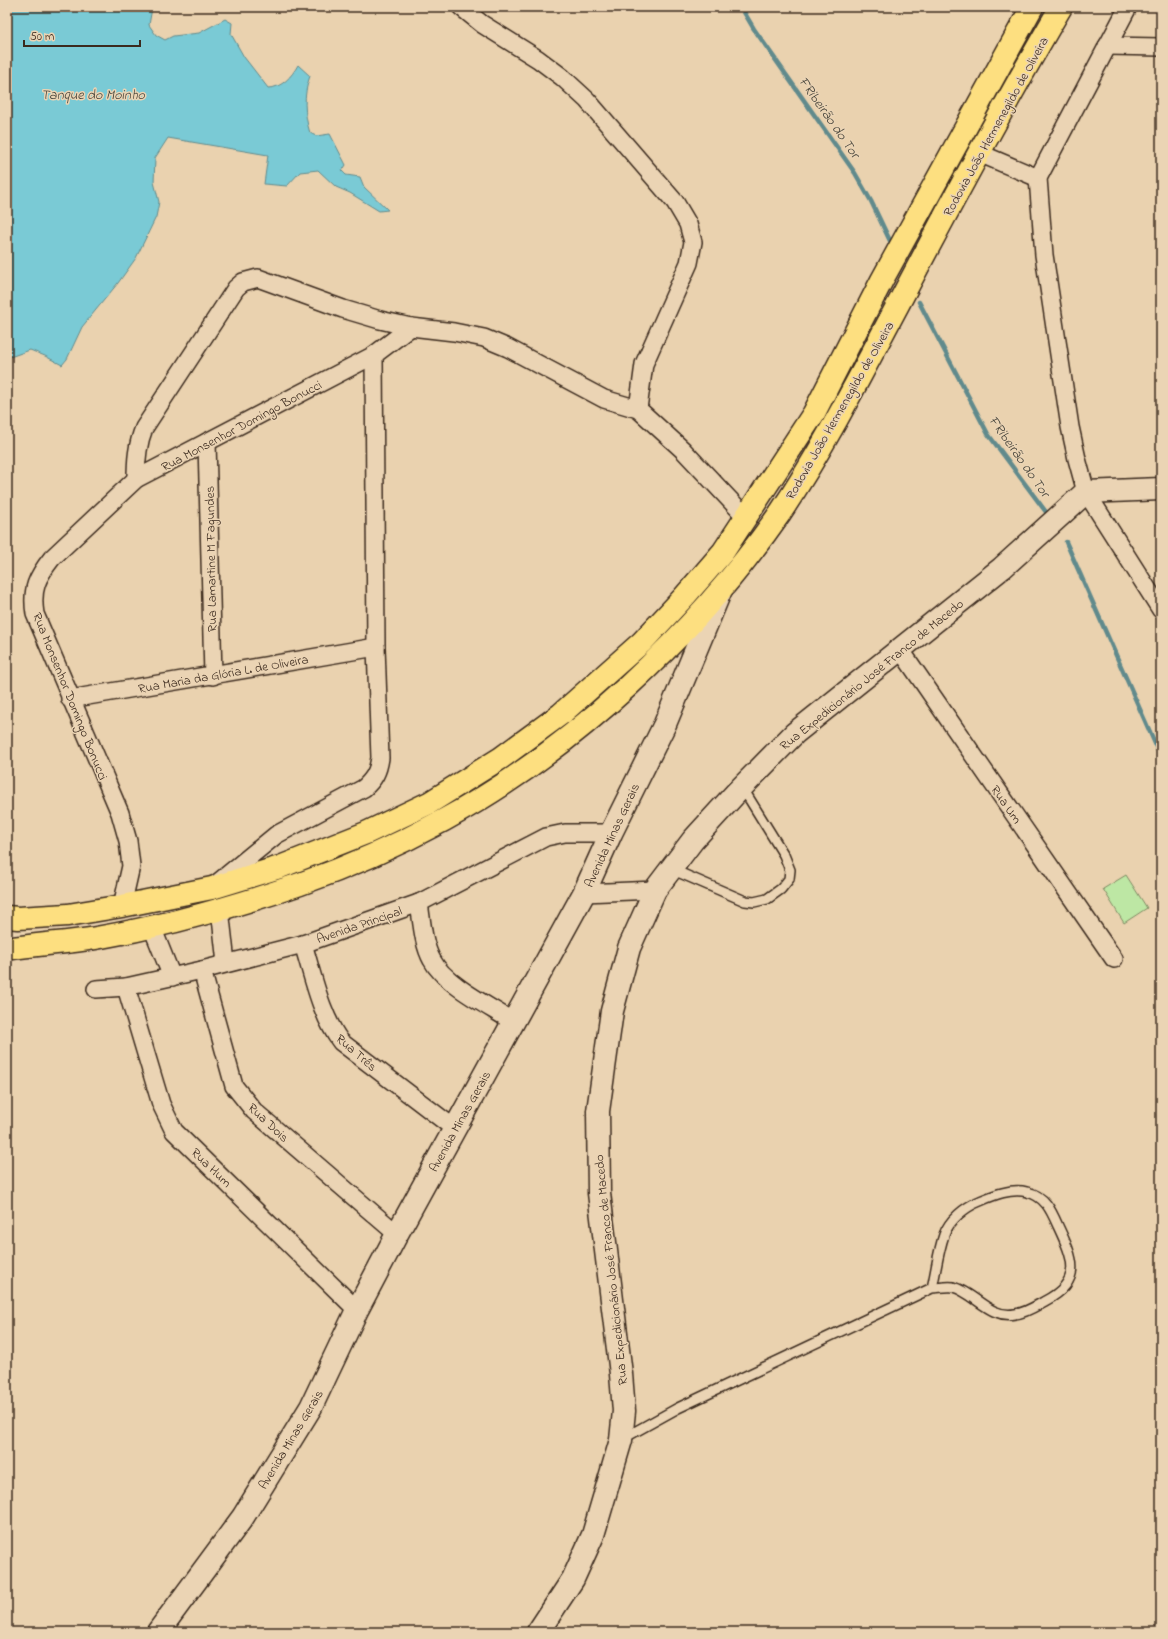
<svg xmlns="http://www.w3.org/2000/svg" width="1168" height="1639" font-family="'Indie Flower',sans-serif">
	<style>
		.green { fill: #bde7a4; stroke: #7c8861 }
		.water { fill: #7acad5; stroke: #618a8c }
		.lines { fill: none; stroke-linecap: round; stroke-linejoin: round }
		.stream { stroke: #618a8c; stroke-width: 4.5 }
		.lane-casing { stroke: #3b2a1e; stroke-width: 12 }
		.street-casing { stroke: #3b2a1e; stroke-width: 20 }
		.secondary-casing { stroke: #3b2a1e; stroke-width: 25 }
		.primary-casing { stroke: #3b2a1e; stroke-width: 25 }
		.lane { stroke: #ebd4b4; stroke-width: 9 }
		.street { stroke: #ebd4b4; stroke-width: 17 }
		.secondary { stroke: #ebd4b4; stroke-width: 22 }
		.primary { stroke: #fddf80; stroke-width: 22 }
		.labels { text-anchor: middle; stroke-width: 3; stroke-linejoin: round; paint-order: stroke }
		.street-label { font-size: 13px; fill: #3b2a1e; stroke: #ebd4b4 }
		.water-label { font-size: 14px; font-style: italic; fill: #444239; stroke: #ebd4b4 }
	</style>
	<rect width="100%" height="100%" fill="#ead2af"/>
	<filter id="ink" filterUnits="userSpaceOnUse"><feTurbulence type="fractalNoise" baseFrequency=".025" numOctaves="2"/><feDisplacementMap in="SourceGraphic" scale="8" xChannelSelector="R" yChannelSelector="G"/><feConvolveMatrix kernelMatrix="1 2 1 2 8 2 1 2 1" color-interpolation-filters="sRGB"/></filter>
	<g filter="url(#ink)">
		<polygon class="green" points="1126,875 1147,908 1124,923 1103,889"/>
		<path class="water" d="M7,7H122L126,10L135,8H152L149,25L156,35L165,40L173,36L199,33L225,19L232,23L231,34L244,57L268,88C282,88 292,76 298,65L310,76C303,95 304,114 310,133L316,136L330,134L346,165L342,171L346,175L360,177L364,187L388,210L379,211L350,193L336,187L318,170L300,172L287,186L264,184L268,155L168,138L155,158L154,182L159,202L156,217L136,258L118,283L82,327L67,359L62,365L45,356L30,350L7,358Z"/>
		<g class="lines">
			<g class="stream">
				<polyline points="741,7 754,29 855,173 871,201 892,245"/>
				<polyline points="919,302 988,434 1049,516"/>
				<polyline points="1066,542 1161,757"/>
			</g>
			<g class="lane-casing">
				<g id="lane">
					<polyline points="671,869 745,901 754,902 767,899 781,889 789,879 790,870 784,855 742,787"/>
					<path d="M622,1439L678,1408L932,1288C938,1288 947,1286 953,1287C975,1293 990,1319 1015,1314C1026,1313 1036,1306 1045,1301C1084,1281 1073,1258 1058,1226C1051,1210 1045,1196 1027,1192C1011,1188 994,1195 980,1201C965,1207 949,1220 944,1235C938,1252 936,1271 932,1288"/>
				</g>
			</g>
			<g class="street-casing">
				<g id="street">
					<polyline points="461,7 482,24 538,59 562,77 587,100 675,202 688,224 693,242 689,263 644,364 638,409"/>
					<polyline points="1128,7 1038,178 1044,255 1070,427 1077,459 1086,492 1161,610"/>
					<polyline points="1107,46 1161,47"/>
					<polyline points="979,153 1038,178"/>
					<polyline points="207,442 213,676"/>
					<path d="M136,479C136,461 137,445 144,428L236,288L243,282L258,278L343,309L380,320L411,327L454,332L484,338L508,348L604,399L638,409L683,450L746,517"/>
					<polyline points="900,649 1114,959"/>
					<polyline points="70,699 376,647"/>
					<path d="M215,885L276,835L364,788C374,779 378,772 380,758L376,647L374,355"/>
					<polyline points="584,893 655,890"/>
					<path d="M419,903C422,922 423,944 432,960C445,985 491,1007 515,1023"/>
					<path d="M122,906L131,866L128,841L120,813L35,614C31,589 37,577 52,558L136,479L374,355L411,327"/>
					<polyline points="220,909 226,963"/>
					<polyline points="152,927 172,977"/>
					<path d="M303,944C313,976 321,1016 341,1042L455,1129"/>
					<polyline points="202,970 234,1086 254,1111 397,1234"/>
					<polyline points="126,987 161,1104 174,1131 357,1310"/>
					<polyline points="96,989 126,987 202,970 303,944 419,903 546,837 565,833 611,833"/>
				</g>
			</g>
			<g class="secondary-casing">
				<g id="secondary">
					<polyline points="158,1632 243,1517 311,1407 357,1310 397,1234 584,893 611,833 665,724 720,592"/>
					<polyline points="538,1632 573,1579 593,1535 621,1440 624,1411 621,1374 599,1193 598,1111 612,1011 629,948 655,890 693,840 736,793 795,733 1002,568 1086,492 1161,489"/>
				</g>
			</g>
			<g class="primary-casing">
				<g id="primary">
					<polyline points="7,917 18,918 68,915 122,906 212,888 280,867 366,833 429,803 501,758 561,714 642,642 684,597 723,552 746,517 814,413 882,280 1032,7"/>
					<path d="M7,949C37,944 67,943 96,938C165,926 234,907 300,884C349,867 398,845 444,820C573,750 696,633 780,513C826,445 863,370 902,297C953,200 1005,102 1061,7"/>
				</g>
			</g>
			<use href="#lane" class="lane"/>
			<use href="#street" class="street"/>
			<use href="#secondary" class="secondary"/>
			<use href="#primary" class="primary"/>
		</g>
	</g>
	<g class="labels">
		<g class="street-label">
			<text transform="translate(995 126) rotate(-61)" y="5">Rodovia João Hermenegildo de Oliveira</text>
			<text transform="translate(839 410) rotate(-60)" y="5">Rodovia João Hermenegildo de Oliveira</text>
			<text transform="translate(241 425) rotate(-28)" y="5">Rua Monsenhor Domingo Bonucci</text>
			<text transform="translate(210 559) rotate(-91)" y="5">Rua Lamartine M Fagundes</text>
			<text transform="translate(223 673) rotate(-10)" y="5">Rua Maria da Glória L. de Oliveira</text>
			<text transform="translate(871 674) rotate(-39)" y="5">Rua Expedicionário José Franco de Macedo</text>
			<text transform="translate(71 696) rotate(68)" y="5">Rua Monsenhor Domingo Bonucci</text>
			<text transform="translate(1007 804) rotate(55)" y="5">Rua Um</text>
			<text transform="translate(611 835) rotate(-65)" y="5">Avenida Minas Gerais</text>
			<text transform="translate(359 924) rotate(-19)" y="5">Avenida Principal</text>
			<text transform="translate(357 1052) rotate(41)" y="5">Rua Três</text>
			<text transform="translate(459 1121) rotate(-61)" y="5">Avenida Minas Gerais</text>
			<text transform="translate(269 1122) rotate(43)" y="5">Rua Dois</text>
			<text transform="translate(212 1167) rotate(44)" y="5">Rua Hum</text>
			<text transform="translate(610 1270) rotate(-96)" y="5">Rua Expedicionário José Franco de Macedo</text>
			<text transform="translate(290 1439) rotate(-59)" y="5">Avenida Minas Gerais</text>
		</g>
		<g class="water-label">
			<text x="93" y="99">Tanque do Moinho</text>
			<text transform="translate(830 117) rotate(55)" y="5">FRibeirão do Tor</text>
			<text transform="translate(1020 456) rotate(55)" y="5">FRibeirão do Tor</text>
		</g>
	</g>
	<rect width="1168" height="1639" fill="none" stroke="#ebd4b4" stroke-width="24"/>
	<rect x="12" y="12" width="1144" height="1615" fill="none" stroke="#3b2a1e" stroke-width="1.5" filter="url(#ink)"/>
	<path d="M24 40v6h116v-6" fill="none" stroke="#3b2a1e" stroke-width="2"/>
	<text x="30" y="40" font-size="12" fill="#3b2a1e" stroke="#ebd4b4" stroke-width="3" paint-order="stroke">50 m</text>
</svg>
